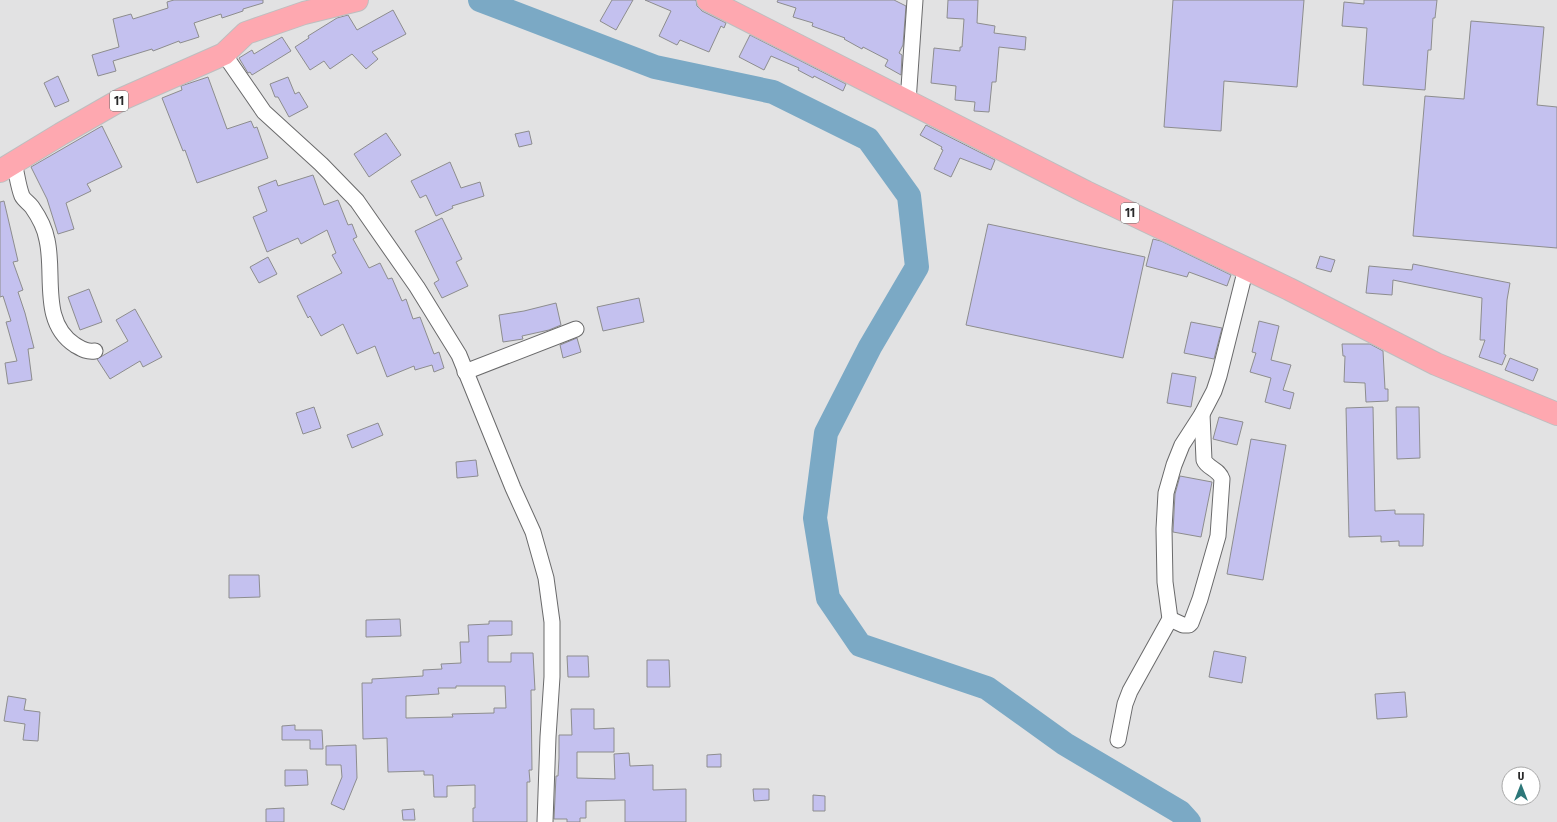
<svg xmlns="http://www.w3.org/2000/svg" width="1557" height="822" font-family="'Fira Sans Condensed',sans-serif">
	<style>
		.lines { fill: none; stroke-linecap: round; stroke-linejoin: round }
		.river { stroke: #7ba9c5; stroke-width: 24 }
		.building { fill: #c4c1ef; stroke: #8d8d8e; fill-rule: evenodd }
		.street-casing { stroke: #6a6a6b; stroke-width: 17 }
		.highway-casing { stroke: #bebebf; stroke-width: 24 }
		.street { stroke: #fff; stroke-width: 15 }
		.highway { stroke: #fea8b0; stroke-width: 22 }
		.labels { text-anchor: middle; stroke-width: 3.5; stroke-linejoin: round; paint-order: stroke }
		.shield { fill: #fff; stroke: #686869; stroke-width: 1 }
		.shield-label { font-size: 12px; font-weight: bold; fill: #282829 }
	</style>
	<rect width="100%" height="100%" fill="#e2e2e3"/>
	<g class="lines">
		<polyline class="river" points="480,0 655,67 773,92 868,139 909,196 917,267 870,347 826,433 815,518 828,598 860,645 987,688 1065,744 1180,812 1189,822"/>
	</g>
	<g class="building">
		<polygon points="174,0 263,0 263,3 243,9 243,11 222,18 221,14 194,23 199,37 180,43 179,41 153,51 152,49 113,61 116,71 98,76 92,55 119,47 113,19 131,14 133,19 168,8 167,2"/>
		<polygon points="612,0 633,0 616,30 600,21"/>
		<polygon points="645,0 696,0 697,6 702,11 726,23 724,28 721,26 709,52 680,40 677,45 659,36 671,11"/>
		<polygon points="778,0 894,0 906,6 903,45 899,53 902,55 901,75 885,66 888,60 863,47 862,49 844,39 845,38 812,26 813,23 793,17 796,8 777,2"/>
		<polygon points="948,0 978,0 977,23 995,26 994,33 1026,37 1025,50 999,47 996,82 992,82 989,112 974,111 975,102 955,100 956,86 931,83 934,48 960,51 960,47 962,47 964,19 947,18"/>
		<polygon points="1173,0 1304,0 1297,87 1224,81 1221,131 1164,127"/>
		<polygon points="1364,0 1437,0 1435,18 1433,18 1431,50 1428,50 1425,90 1363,85 1367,28 1342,26 1344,2 1364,4"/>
		<polygon points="393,10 406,34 372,52 378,59 366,69 352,54 330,69 324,61 310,70 295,47 309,38 308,36 337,18 348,15 357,30"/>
		<polygon points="1471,21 1544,27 1537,105 1557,107 1557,248 1413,236 1425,96 1464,99"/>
		<polygon points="750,35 846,84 843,91 814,76 813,78 798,70 799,68 771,56 764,70 739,57"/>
		<polygon points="282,37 291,51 252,75 250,72 248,73 239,58 252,50 254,54"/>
		<polygon points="58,76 69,101 55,107 44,83"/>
		<polygon points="208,77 227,129 251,121 254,128 257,127 268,158 197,183 185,150 183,151 162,98 182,90 181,86"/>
		<polygon points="288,77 295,94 299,92 308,107 289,117 278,97 275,97 270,84"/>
		<polygon points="926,125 995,160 991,170 960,158 951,177 934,169 943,150 941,149 942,147 920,135"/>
		<polygon points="102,126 122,167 87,184 91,191 66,203 74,229 58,234 47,199 31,167"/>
		<polygon points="529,131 532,144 519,147 515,134"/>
		<polygon points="386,133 401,155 369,177 354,154"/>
		<polygon points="450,162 461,188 480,182 484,196 452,206 453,208 436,216 426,195 420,198 411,181"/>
		<polygon points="313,175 324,205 338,200 348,225 352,224 357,237 353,239 369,268 380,263 388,279 392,278 402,301 406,299 413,319 420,317 434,354 439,352 444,368 434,372 432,365 415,370 414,366 387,377 375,346 357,354 343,324 321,336 310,316 308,318 297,296 342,273 332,255 336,253 327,230 301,244 298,238 267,252 253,217 267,211 258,187 276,180 278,186"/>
		<polygon points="4,201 18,261 13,262 23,290 18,292 25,313 34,348 28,349 32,380 8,384 5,363 17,361 6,322 11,321 3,296 0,297 0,202"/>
		<polygon points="442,218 462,259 456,262 468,286 442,298 434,283 439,280 415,231"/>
		<polygon points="988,224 1145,257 1123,358 966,325"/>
		<polygon points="1153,239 1161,241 1231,275 1227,286 1189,272 1187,277 1146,266"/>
		<polygon points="1320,256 1335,260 1331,272 1316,268"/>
		<polygon points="268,257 277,274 259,283 250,267"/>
		<polygon points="1413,264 1510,283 1507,300 1504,354 1506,355 1502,365 1479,357 1485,340 1480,340 1482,298 1393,280 1392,295 1366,293 1369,266 1412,270"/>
		<polygon points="89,289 102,322 80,330 68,297"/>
		<polygon points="639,298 644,322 603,331 597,307"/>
		<polygon points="556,303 561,325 549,330 522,336 523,339 503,342 499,315 524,311"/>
		<polygon points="135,309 162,357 143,367 140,361 110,379 97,359 128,341 116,320"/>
		<polygon points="1259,321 1279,326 1271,360 1291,365 1283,390 1294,393 1290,409 1265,402 1271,378 1250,372 1256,353 1252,352"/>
		<polygon points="1191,322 1222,328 1214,359 1184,353"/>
		<polygon points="577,338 581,352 563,358 560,345"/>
		<polygon points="1342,344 1370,344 1383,351 1385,389 1388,389 1388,401 1366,402 1365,383 1344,382 1345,356 1343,356"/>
		<polygon points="1510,358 1538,369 1533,381 1505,370"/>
		<polygon points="1172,373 1196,377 1191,407 1167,403"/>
		<polygon points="314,407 321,428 303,434 296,413"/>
		<polygon points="1373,407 1375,511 1395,510 1395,514 1424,514 1423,546 1399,546 1399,541 1381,542 1381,536 1349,537 1346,408"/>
		<polygon points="1396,407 1419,407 1420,458 1397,459"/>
		<polygon points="1219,417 1243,422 1237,445 1213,439"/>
		<polygon points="378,423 383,435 352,448 347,435"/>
		<polygon points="1251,439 1286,445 1263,580 1227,574"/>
		<polygon points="476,460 478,476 457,478 456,462"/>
		<polygon points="1180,476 1212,482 1201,537 1173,532 1175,494"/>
		<polygon points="229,575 259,575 260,597 229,598"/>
		<polygon points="400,619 401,636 366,637 366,620"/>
		<path d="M489,621H512V635L488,636V662H511V653H533L535,690H531L532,770H529L530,782H527V822H473V808H475V785L447,786V797H434L433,775H424V771L388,772L387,738L363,739L362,683H372V679L423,676V670L442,669L441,664L461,663L460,642H469L468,625L489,624ZM456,686H505L506,708H494V713L452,714L453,717L406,718V696L439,694L438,688H456Z"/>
		<polygon points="1214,651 1246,657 1242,683 1209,677"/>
		<polygon points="567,656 588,656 589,677 568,677"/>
		<polygon points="647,660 669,660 670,687 647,687"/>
		<polygon points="1405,692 1407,717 1377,719 1375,694"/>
		<polygon points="8,696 26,699 24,710 40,712 38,741 23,740 25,724 4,721"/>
		<polygon points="571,709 594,709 594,729 614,728 614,752 577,752 577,778 615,779 614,754 629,753 630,766 653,765 653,790 686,789 686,822 625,822 625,800 586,801 586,818 580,818 580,822 567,822 567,819 554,819 556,776 558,776 559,758 559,735 572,735"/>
		<polygon points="295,725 295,730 322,730 323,749 310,749 310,740 282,740 282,726"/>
		<polygon points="356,745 357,778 344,810 331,804 342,777 341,765 326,765 326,746"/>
		<polygon points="721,754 721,767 707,767 707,755"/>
		<polygon points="285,770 307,770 308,785 285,786"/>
		<polygon points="753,789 769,789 769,800 754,801"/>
		<polygon points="813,795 825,796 825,811 813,811"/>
		<polygon points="284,808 284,822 266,822 266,809"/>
		<polygon points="414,809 415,820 403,820 402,810"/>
	</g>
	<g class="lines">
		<g class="street-casing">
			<g id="street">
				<polyline points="224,54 264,112 321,164 357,201 417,287 459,355 513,488 533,532 546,578 552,622 552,677 548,737 545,822"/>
				<polyline points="908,102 915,0"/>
				<path d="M14,163C17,174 18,186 22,196C24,200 29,203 32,207C39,217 45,228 47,240C55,275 40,322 75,345C82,349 86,352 95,351"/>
				<polyline points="465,372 576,329"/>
				<path d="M1170,619L1183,625H1189L1191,623L1200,599L1218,536L1222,479C1219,469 1207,468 1204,460L1202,414"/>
				<polyline points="1118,740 1125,704 1130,691 1170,619 1165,582 1164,529 1166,493 1174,465 1182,445 1202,414 1214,391 1219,376 1246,268"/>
			</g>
		</g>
		<g class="highway-casing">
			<g id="highway">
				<polyline points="708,0 1086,192 1289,289 1436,364 1557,414"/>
				<polyline points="0,171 61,134 122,99 224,54 246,33 304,13 357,0"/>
			</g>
		</g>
		<use href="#street" class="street"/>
		<use href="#highway" class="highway"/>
	</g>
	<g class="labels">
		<g class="shield">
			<rect x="110" y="91" width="18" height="20" rx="3"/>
			<rect x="1121" y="203" width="18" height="20" rx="3"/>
		</g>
		<g class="shield-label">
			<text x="119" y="105">11</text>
			<text x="1130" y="217">11</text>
		</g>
	</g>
	<g transform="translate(1521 786)"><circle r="19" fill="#ffffff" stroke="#a9a9a9"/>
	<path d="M0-3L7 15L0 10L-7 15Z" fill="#2d7779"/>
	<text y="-6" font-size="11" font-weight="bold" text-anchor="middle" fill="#282829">U</text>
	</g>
</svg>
